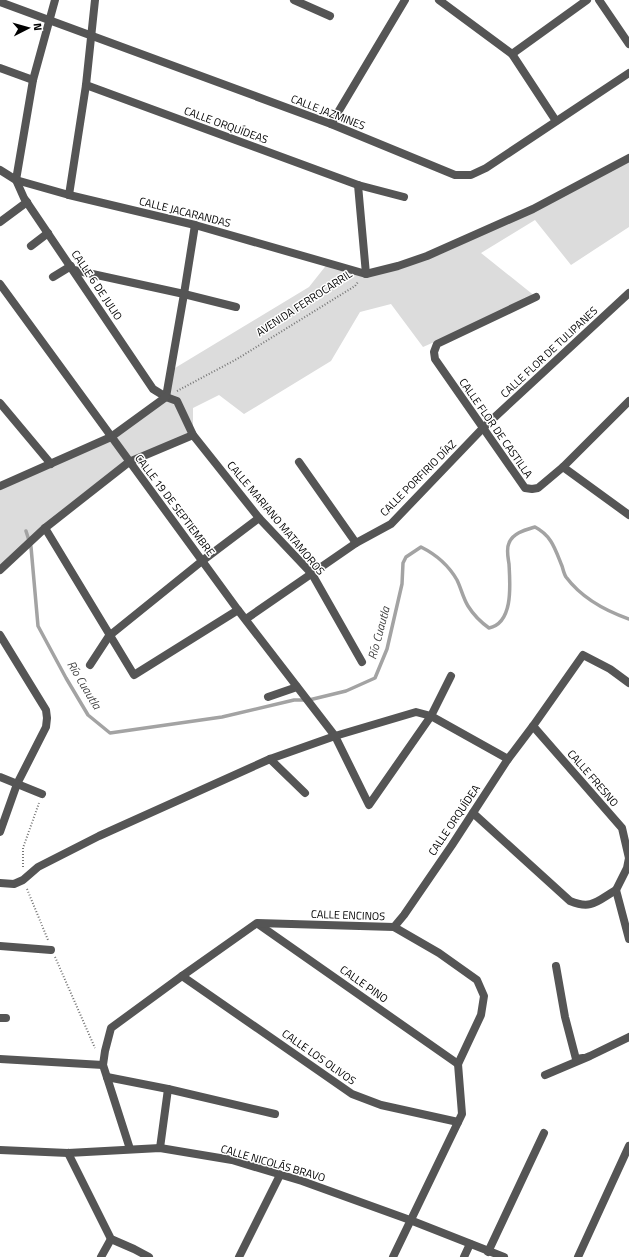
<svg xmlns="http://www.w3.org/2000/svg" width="629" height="1257" font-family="'Titillium Web',sans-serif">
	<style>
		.green { fill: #dcdcdc }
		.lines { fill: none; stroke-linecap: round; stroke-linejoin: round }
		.stream { stroke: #a3a3a3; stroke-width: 3.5 }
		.path { stroke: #777; stroke-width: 2; stroke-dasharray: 1 2; stroke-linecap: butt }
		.street { stroke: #555; stroke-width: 8 }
		.labels { text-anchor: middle; stroke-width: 3; stroke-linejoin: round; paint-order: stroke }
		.street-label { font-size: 11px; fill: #000; stroke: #fff }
		.water-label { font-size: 12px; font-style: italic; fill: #444; stroke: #fff }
	</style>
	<rect width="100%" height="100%" fill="#fff"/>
	<polygon class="green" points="629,157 629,227 571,265 535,220 481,253 536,297 423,347 391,304 360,312 331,361 244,414 219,395 193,408 193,435 129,462 0,570 0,486 111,437 166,397 170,371 309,287 328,263 366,274 398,266 562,194"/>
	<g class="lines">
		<path class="stream" d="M26,531L31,547L38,626L66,678L88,715L110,733L222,717L294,700H309L346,691L375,678L387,649L402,584L403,563L406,557L421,547C435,554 449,566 457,580C461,588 463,598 468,606C473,614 482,623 489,628C514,623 510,583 509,564C508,557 506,549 509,543C513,533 525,530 535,527C552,536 555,549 562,566C563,569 564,574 566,577C581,597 606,611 629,619"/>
		<g class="path">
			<polyline points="177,391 237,359 355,286 358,282"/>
			<polyline points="23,867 23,848 39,803"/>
			<polyline points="27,889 48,940"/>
			<polyline points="55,957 95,1048"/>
		</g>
		<g class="street">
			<polyline points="55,0 33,80 16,180 24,198 153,389 166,397 177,401 193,435 259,518 312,574 362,662"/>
			<polyline points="294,0 330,16"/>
			<polyline points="439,0 512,54 556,121"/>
			<polyline points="599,0 629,44"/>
			<polyline points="0,2 331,124 455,175 471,175 486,168 629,73"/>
			<polyline points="512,54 587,0"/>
			<polyline points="0,68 33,80"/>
			<polyline points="86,85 358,185 404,197"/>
			<polyline points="331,124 405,0"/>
			<polyline points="0,170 16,180 69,195 195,225 366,274 398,266 427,256 533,209 629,158"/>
			<polyline points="358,185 366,274"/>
			<polyline points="69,195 86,85 95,0"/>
			<polyline points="0,222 27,202"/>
			<polyline points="31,246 48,233"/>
			<polyline points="74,270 184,294 236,307"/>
			<polyline points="53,277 71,266"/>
			<polyline points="0,284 238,610 335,736 369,805 431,716 451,676"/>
			<polyline points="536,297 437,344 434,352 435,359 525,488 532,489 538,488 563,467 629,401"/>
			<polyline points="166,397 184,294 195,225"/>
			<polyline points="0,403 51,464"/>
			<polyline points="299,462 356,543"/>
			<polyline points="563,467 629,515"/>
			<polyline points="0,486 111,437 166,397"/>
			<polyline points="45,528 134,675 238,610"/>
			<polyline points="0,570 45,528 129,462 193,435"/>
			<polyline points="246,619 356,543 391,524 483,428 629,293"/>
			<polyline points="0,635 46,710 47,718 46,727 17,784 0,832"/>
			<polyline points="90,665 109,636 202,561 259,518"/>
			<polyline points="268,697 297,687"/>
			<polyline points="533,726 622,828 629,858 627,868 616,890 629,939"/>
			<polyline points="270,759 305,793"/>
			<polyline points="0,777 42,794"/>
			<path d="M473,813L570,901C592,910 597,901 616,890"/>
			<polyline points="0,883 14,884 23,880 38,867 99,836 270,759 335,736 416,712 431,716 508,759"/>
			<polyline points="258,924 458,1064"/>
			<polyline points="394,927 404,915 452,845 508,759 533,726 583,655 610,669 629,683"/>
			<polyline points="0,946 51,950"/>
			<polyline points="556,966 565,1017 576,1059 583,1058"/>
			<polyline points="182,976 352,1094 381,1105 458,1122"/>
			<polyline points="0,1018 6,1018"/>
			<polyline points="0,1059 103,1065"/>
			<polyline points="545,1075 590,1056 629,1037"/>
			<polyline points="107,1077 168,1089 275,1114"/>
			<polyline points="160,1148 168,1089"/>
			<polyline points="130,1149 103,1065 105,1051 111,1028 182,976 257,923 394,927 439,953 477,980 484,996 481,1015 458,1064 462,1114 393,1257"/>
			<polyline points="0,1150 68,1153 160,1148 232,1160 302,1181 410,1220 504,1257"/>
			<polyline points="68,1153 111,1239 134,1249 149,1257"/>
			<polyline points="488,1252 544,1133"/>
			<polyline points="101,1257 111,1239"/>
			<polyline points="239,1257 280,1175"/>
			<polyline points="464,1257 470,1244"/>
			<polyline points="578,1257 629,1146"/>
		</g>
	</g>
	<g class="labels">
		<g class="street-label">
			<text transform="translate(328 112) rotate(21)" y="4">CALLE JAZMINES</text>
			<text transform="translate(226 125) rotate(20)" y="4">CALLE ORQUÍDEAS</text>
			<text transform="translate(185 212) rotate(14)" y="4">CALLE JACARANDAS</text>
			<text transform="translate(97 285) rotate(56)" y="4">CALLE 6 DE JULIO</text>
			<text transform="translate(304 303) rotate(-33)" y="4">AVENIDA FERROCARRIL</text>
			<text transform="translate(549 352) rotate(-43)" y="4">CALLE FLOR DE TULIPANES</text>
			<text transform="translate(496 428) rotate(55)" y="4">CALLE FLOR DE CASTILLA</text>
			<text transform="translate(418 478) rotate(-45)" y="4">CALLE PORFIRIO DÍAZ</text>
			<text transform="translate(175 505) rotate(53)" y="4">CALLE 19 DE SEPTIEMBRE</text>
			<text transform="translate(276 518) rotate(50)" y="4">CALLE MARIANO MATAMOROS</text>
			<text transform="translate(593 778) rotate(49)" y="4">CALLE FRESNO</text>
			<text transform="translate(454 820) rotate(-56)" y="4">CALLE ORQUÍDEA</text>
			<text transform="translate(348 915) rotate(2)" y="4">CALLE ENCINOS</text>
			<text transform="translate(364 984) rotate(35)" y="4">CALLE PINO</text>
			<text transform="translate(319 1057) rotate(35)" y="4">CALLE LOS OLIVOS</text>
			<text transform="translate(273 1163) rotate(16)" y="4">CALLE NICOLÁS BRAVO</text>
		</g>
		<g class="water-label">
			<text transform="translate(379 633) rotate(-75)" y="4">Río Cuautla</text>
			<text transform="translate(84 685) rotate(59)" y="4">Río Cuautla</text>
		</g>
	</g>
	<g transform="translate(28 28) rotate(84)" stroke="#ffffff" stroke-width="3" paint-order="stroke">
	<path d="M0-3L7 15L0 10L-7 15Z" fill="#000000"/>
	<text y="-6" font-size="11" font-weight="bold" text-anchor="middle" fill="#000000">N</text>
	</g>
</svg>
